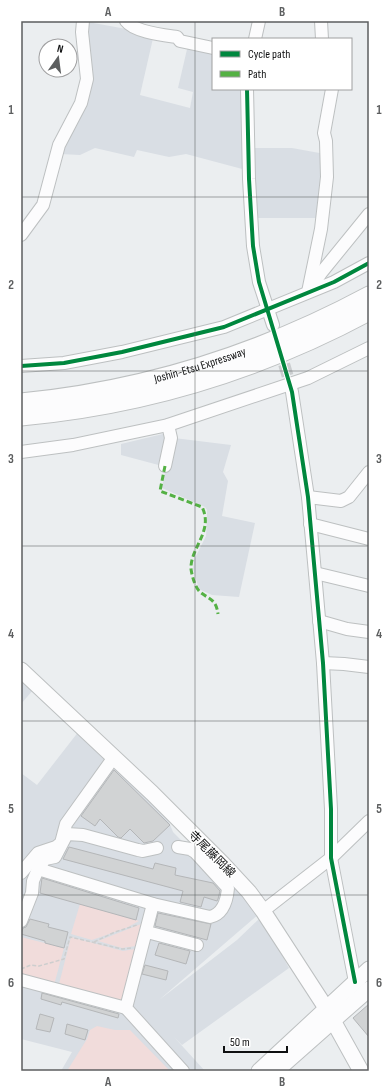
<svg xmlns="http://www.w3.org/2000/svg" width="390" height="1092" font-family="'Sofia Sans Condensed','Noto Sans JP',sans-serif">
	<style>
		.built { fill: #d9dee4 }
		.green { fill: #f1dcdb }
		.building { fill: #d1d3d4; stroke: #b4b6b8 }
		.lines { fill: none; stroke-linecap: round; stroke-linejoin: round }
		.minor-tunnel { stroke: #cacdcf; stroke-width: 12; stroke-dasharray: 12 6; stroke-linecap: butt }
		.minor-casing { stroke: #bdc0c1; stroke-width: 14 }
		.major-casing { stroke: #bdc0c1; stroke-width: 17 }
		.highway-casing { stroke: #bdc0c1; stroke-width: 19 }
		.path { stroke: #cdcece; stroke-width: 1.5; stroke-dasharray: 4 2; stroke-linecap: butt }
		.minor { stroke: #fcfcfd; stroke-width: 12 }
		.major { stroke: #fcfcfd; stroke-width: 15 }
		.highway { stroke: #fcfcfd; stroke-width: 17 }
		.quiet { stroke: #54b144; stroke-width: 3; stroke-dasharray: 6 3; stroke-linecap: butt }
		.cycleway-casing { stroke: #fff; stroke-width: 6 }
		.cycleway { stroke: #00873e; stroke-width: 4 }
		.grid { fill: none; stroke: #5c5e5f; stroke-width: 1; stroke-opacity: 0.55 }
		.labels { text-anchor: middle; stroke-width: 3; stroke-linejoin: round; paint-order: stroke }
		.street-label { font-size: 12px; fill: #0f1011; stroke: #fff }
		.neatline { fill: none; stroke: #5c5e5f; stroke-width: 1.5 }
		.grid-label { font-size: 13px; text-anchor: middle; font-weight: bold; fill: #5c5e5f }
	</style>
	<rect width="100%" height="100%" fill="#ebeef0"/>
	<g class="built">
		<polygon points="88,22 154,34 140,95 190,108 193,92 178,88 188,45 213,50 213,89 243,89 246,170 186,154 169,157 137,150 134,157 95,148 80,155 60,154 82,110"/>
		<polygon points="252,148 292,148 325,154 320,218 254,218"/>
		<polygon points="167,433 174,438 231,445 223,472 228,481 222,516 255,523 239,597 212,595 199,589 193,569 194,560 206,536 207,519 207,510 205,507 162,488 166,467 121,455 121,444"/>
		<polygon points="21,680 33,690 21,704"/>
		<polygon points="79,731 111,759 60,842 21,871 21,773 37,785"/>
		<polygon points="113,762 167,817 173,832 182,841 191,844 240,893 259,914 159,1000 237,940 261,917 289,968 182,1045 174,1037 205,1071 61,1071 72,1052 21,1039 21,875 57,848 68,823"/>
	</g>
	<g class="green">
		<polygon points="80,904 139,921 126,928 92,940 71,934"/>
		<polygon points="141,924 136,946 122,948 98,941"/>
		<polygon points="21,937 64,948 54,985 21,976"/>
		<polygon points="71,937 123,951 135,949 139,955 126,1006 58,988"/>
		<polygon points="97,1026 115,1030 130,1030 170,1071 67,1071 87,1039 90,1030"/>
	</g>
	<g class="building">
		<polygon points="114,770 170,825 153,841 144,843 130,829 121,838 118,837 100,819 95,826 81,816"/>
		<polygon points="69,847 153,869 155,863 176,868 175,875 213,883 220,891 218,899 217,901 204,897 201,907 180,902 183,891 63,859"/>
		<polygon points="42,878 139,908 136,920 40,893"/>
		<polygon points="158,913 211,924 207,940 155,926"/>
		<polygon points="30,919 49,924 48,927 68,932 64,948 45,943 45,941 21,934 23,928 26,927"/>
		<polygon points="159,943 190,951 186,964 155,955"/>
		<polygon points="145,965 168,971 166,980 142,974"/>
		<polygon points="42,993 119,1014 118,1018 62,1002 61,1005 41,999"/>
		<polygon points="369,1004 369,1037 353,1018"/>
		<polygon points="40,1014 54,1018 50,1032 36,1029"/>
		<polygon points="67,1024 88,1030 85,1040 65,1034"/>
	</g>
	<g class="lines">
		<polyline class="minor-tunnel" points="279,347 290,384"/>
		<g class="minor-casing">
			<g id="minor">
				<path d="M126,21C134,32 163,35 177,37L180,41L213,48"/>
				<polyline points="321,21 322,39"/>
				<polyline points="255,39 259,21"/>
				<polyline points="247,89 249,179 253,246 259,282 273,325"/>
				<polyline points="21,235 43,205 59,145 81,103 87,79 82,32 83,21"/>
				<polyline points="312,286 321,273 369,214"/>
				<polyline points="308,292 321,229 327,177 326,141 324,133 332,89"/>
				<polyline points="21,366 64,363 122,352 224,327 334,282 369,263"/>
				<polyline points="290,384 292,392 308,497 315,573 323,663 331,809 331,858 355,982"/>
				<polyline points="21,452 73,445 168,425 308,378 369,348"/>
				<polyline points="165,466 171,438 168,425"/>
				<polyline points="308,497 341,501 349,497 369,472"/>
				<polyline points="310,524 369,539"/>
				<polyline points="315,573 369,586"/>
				<polyline points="319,621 347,629 369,632"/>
				<polyline points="323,663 344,664 369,667"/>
				<path d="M38,869L153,904L210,917C223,914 227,900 228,888L195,852L190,849L178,847"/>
				<polyline points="21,873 38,853 56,847 61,843 66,824 114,757"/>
				<polyline points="153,904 126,1008 183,1071"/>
				<polyline points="263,911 331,858 369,821"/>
				<polyline points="21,921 32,893 33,881 38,869 45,859 55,857 67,834 83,835 138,850 143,851 157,848"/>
				<polyline points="147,932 197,945"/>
				<polyline points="21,980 126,1008"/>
			</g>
		</g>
		<g class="major-casing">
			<g id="major">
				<polyline points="21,670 152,793 223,864 249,892 263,911 326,1008 361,1071"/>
				<polyline points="259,1071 369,969"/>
				<polyline points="276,1071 369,989"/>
			</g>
		</g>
		<g class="highway-casing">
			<g id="highway">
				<path id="s1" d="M21,402C144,390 261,353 369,295"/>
				<path d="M21,417C143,406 261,370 369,312"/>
			</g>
		</g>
		<g class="path">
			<polyline points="94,942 115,932 137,925"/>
			<polyline points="21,969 31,965 39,966 64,959 70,937 122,949 131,948"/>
		</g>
		<use href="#minor" class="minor"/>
		<use href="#major" class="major"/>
		<use href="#highway" class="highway"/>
		<path class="quiet" d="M165,466L160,491L202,507C214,531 190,548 191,569C192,576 195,587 200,592C210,600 216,599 218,614"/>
		<g class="cycleway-casing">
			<g id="cycleway">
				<polyline points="247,89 249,179 253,246 259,282 292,392 308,497 323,663 331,809 331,858 355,982"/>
				<polyline points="21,366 64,363 122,352 224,327 334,282 369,263"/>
			</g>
		</g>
		<use href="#cycleway" class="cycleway"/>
	</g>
	<path class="grid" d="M195,21V1071M21,197H369M21,371H369M21,546H369M21,721H369M21,895H369"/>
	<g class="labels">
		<g class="street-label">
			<text dy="4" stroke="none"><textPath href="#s1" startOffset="183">Joshin-Etsu Expressway</textPath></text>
			<text transform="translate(212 854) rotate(45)" y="4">寺尾藤岡線</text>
		</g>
	</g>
	<rect width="390" height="1092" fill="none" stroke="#ffffff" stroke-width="44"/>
	<rect x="212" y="38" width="140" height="52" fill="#ffffff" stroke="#9f9fa0"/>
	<rect x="220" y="51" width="20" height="6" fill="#00873e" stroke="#9f9fa0"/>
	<text x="248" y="58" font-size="12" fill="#0f1011">Cycle path</text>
	<rect x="220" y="71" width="20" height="6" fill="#54b144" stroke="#9f9fa0"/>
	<text x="248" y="78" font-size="12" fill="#0f1011">Path</text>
	<g transform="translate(58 58) rotate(14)"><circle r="19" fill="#ffffff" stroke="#9f9fa0"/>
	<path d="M0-3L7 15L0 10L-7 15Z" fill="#5c5e5f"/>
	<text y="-6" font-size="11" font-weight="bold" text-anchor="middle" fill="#0f1011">N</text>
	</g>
	<path d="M224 1046v6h63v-6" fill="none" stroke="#0f1011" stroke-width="2"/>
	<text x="230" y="1046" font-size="12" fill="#0f1011" stroke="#ffffff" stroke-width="3" paint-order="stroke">50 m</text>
	<rect x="22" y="22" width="346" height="1048" class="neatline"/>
	<g class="grid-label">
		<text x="108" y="16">A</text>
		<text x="282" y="16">B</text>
		<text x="11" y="114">1</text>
		<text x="379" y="114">1</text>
		<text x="11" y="289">2</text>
		<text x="379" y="289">2</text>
		<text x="11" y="463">3</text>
		<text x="379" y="463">3</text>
		<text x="11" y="638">4</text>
		<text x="379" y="638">4</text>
		<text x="11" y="813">5</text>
		<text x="379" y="813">5</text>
		<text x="11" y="987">6</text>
		<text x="379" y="987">6</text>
		<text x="108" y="1086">A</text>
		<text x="282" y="1086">B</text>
	</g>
</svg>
